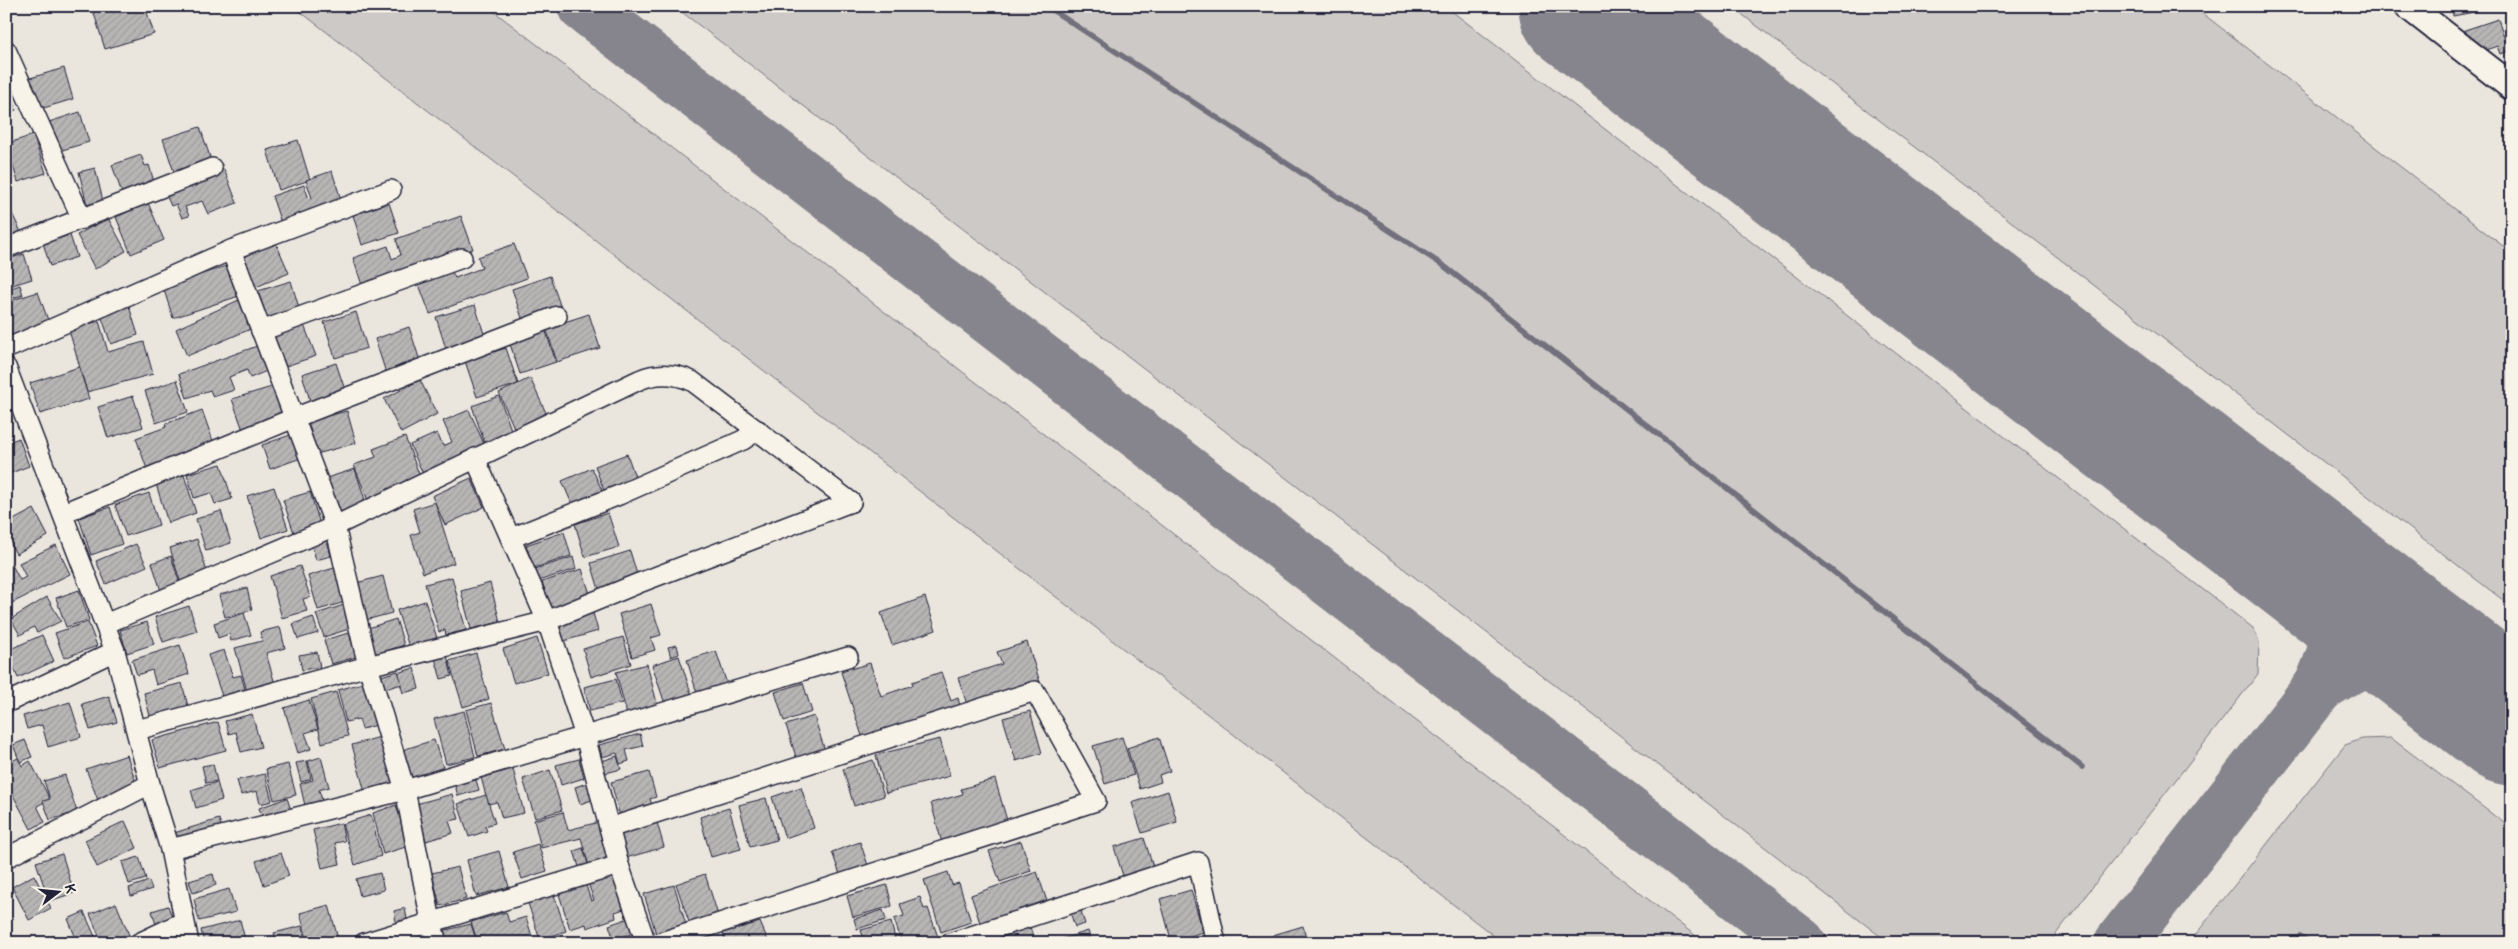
<svg xmlns="http://www.w3.org/2000/svg" width="2518" height="949" font-family="Pangolin,sans-serif">
	<style>
		.green { fill: #cdc9c6; stroke: #787680 }
		.lines { fill: none; stroke-linecap: round; stroke-linejoin: round }
		.stream { stroke: #716f7b; stroke-width: 5.5 }
		.taxiway { stroke: #86848c; stroke-width: 52 }
		.runway { stroke: #86848c; stroke-width: 131 }
		.building { fill: url(#building-hatch); stroke: #22223b }
		.street-casing { stroke: #22223b; stroke-width: 22 }
		.secondary-casing { stroke: #22223b; stroke-width: 30 }
		.street { stroke: #f7f3e8; stroke-width: 19 }
		.secondary { stroke: #f7f3e8; stroke-width: 26 }
	</style>
	<defs>
		<pattern id="building-hatch" width="6" height="6" patternUnits="userSpaceOnUse" patternTransform="scale(1.25)"><rect width="6" height="6" fill="#b8b6b5"/><path d="M-1 1l2-2M0 6l6-6M5 7l2-2" fill="none" stroke="#9e9c9d"/></pattern>
	</defs>
	<rect width="100%" height="100%" fill="#eae6de"/>
	<filter id="ink" filterUnits="userSpaceOnUse"><feTurbulence type="fractalNoise" baseFrequency=".02" numOctaves="2"/><feDisplacementMap in="SourceGraphic" scale="10" xChannelSelector="R" yChannelSelector="G"/><feConvolveMatrix kernelMatrix="1 2 1 2 8 2 1 2 1" color-interpolation-filters="sRGB"/></filter>
	<g filter="url(#ink)">
		<g class="green">
			<polygon points="293,6 487,6 1705,943 1503,943"/>
			<polygon points="674,6 1445,6 2253,628 2259,642 2258,674 2049,943 1889,943"/>
			<polygon points="1731,6 2193,6 2512,253 2512,607"/>
			<polygon points="2391,738 2512,829 2512,943 2189,943 2345,745 2362,739"/>
		</g>
		<g class="lines">
			<g class="stream">
				<polyline points="1046,6 1444,266 2082,767"/>
				<polyline points="2300,936 2310,943"/>
			</g>
			<g class="taxiway">
				<polyline points="583,6 1800,943"/>
				<path d="M2315,569C2348,612 2340,641 2319,687C2350,666 2382,650 2420,658C2433,661 2446,672 2458,678"/>
				<polyline points="2120,943 2319,687"/>
			</g>
			<polyline class="runway" points="1584,6 2512,720"/>
		</g>
		<g class="building">
			<polygon points="104,6 145,6 154,34 105,49 93,10"/>
			<polygon points="2452,6 2478,6 2479,11 2453,16"/>
			<polygon points="2498,19 2509,51 2500,54 2497,46 2464,58 2456,33"/>
			<polygon points="64,68 73,99 37,110 27,79"/>
			<polygon points="6,81 16,110 6,113"/>
			<polygon points="80,112 89,142 59,151 49,122"/>
			<polygon points="200,127 211,160 174,172 163,139"/>
			<polygon points="33,135 46,173 18,182 6,144"/>
			<polygon points="298,140 310,180 279,190 267,150"/>
			<polygon points="141,155 145,166 149,165 155,185 123,196 112,165"/>
			<polygon points="95,168 103,201 87,205 79,172"/>
			<polygon points="224,169 237,203 208,214 202,201 185,207 189,216 182,218 176,204 171,206 165,192"/>
			<polygon points="332,171 343,206 282,226 272,196 304,185 309,199 312,198 306,180"/>
			<polygon points="6,201 21,232 6,240"/>
			<polygon points="148,203 164,240 131,254 116,217"/>
			<polygon points="389,203 399,233 362,245 353,215"/>
			<polygon points="461,216 473,249 363,288 353,258 388,246 392,259 401,255 396,239"/>
			<polygon points="108,218 126,251 95,269 77,235"/>
			<polygon points="70,235 77,257 50,266 43,243"/>
			<polygon points="276,243 289,273 256,287 242,258"/>
			<polygon points="514,244 527,278 430,314 418,282 451,270 455,278 482,268 478,257"/>
			<polygon points="24,254 32,279 6,287 6,260"/>
			<polygon points="229,265 239,296 173,318 163,287"/>
			<polygon points="550,276 561,308 523,321 512,289"/>
			<polygon points="291,281 300,311 268,321 258,291"/>
			<polygon points="20,285 23,295 6,300 6,290"/>
			<polygon points="38,292 49,323 12,335 6,317 6,302"/>
			<polygon points="241,299 253,328 187,356 176,329"/>
			<polygon points="475,305 485,337 446,349 436,317"/>
			<polygon points="129,306 138,335 111,344 101,315"/>
			<polygon points="356,312 367,348 335,358 324,322"/>
			<polygon points="589,314 600,348 557,362 546,328"/>
			<polygon points="99,321 108,352 144,342 153,374 87,392 69,330"/>
			<polygon points="304,325 316,356 283,367 273,335"/>
			<polygon points="409,327 421,364 387,376 375,339"/>
			<polygon points="545,329 556,362 520,374 509,341"/>
			<polygon points="260,345 269,370 250,378 247,370 229,377 234,390 213,397 210,390 187,398 179,374"/>
			<polygon points="506,348 518,384 477,397 465,361"/>
			<polygon points="336,363 347,396 312,407 302,374"/>
			<polygon points="79,367 89,399 40,414 30,383"/>
			<polygon points="530,378 547,415 515,430 499,393"/>
			<polygon points="177,380 188,412 156,423 145,391"/>
			<polygon points="420,380 437,414 401,433 384,399"/>
			<polygon points="275,386 286,420 244,433 232,399"/>
			<polygon points="133,396 143,427 108,438 98,407"/>
			<polygon points="499,396 513,435 485,444 472,406"/>
			<polygon points="202,410 214,444 147,469 136,438 166,427 165,424"/>
			<polygon points="469,410 485,446 423,474 410,445 437,433 443,446 452,442 443,421"/>
			<polygon points="347,411 356,443 317,454 308,421"/>
			<polygon points="293,434 301,458 270,469 262,445"/>
			<polygon points="405,437 422,482 369,503 354,465 376,457 373,449"/>
			<polygon points="19,438 29,466 6,475 6,443"/>
			<polygon points="627,454 638,485 606,496 595,466"/>
			<polygon points="221,464 232,499 215,504 211,493 194,498 187,474"/>
			<polygon points="592,468 605,497 575,511 562,481"/>
			<polygon points="355,469 368,509 336,519 323,479"/>
			<polygon points="184,475 196,513 168,523 156,484"/>
			<polygon points="471,478 484,507 445,525 432,496"/>
			<polygon points="274,487 288,529 261,538 247,496"/>
			<polygon points="310,492 320,524 294,533 283,500"/>
			<polygon points="149,493 159,525 126,536 115,505"/>
			<polygon points="435,502 454,563 423,573 411,535 420,532 413,509"/>
			<polygon points="110,507 122,544 91,555 79,518"/>
			<polygon points="34,509 48,536 16,554 6,535 6,524"/>
			<polygon points="221,511 231,543 206,551 196,519"/>
			<polygon points="608,513 619,547 585,557 575,524"/>
			<polygon points="564,532 571,556 534,568 526,545"/>
			<polygon points="197,539 207,572 180,581 170,548"/>
			<polygon points="327,541 331,556 316,560 312,546"/>
			<polygon points="136,544 147,566 106,584 96,561"/>
			<polygon points="56,545 70,574 6,606 6,568 12,565 20,580 26,577 19,563"/>
			<polygon points="630,551 639,581 600,593 591,563"/>
			<polygon points="171,556 180,584 161,591 152,563"/>
			<polygon points="573,557 576,569 538,581 535,569"/>
			<polygon points="300,566 310,597 303,599 307,611 282,618 270,576"/>
			<polygon points="334,568 345,602 318,610 308,576"/>
			<polygon points="582,569 592,600 553,613 542,582"/>
			<polygon points="383,576 392,613 362,621 352,584"/>
			<polygon points="452,577 466,630 446,635 445,630 439,632 425,584"/>
			<polygon points="490,583 500,622 471,629 461,591"/>
			<polygon points="247,588 252,610 225,617 219,595"/>
			<polygon points="79,590 89,620 66,627 56,598"/>
			<polygon points="47,597 61,621 37,633 34,627 20,635 11,619"/>
			<polygon points="925,597 936,630 892,645 881,613"/>
			<polygon points="425,601 438,641 410,650 397,610"/>
			<polygon points="651,604 661,635 651,638 655,650 632,657 619,614"/>
			<polygon points="344,605 352,628 324,637 316,614"/>
			<polygon points="189,606 197,631 163,642 155,617"/>
			<polygon points="244,613 251,635 231,641 229,634 218,638 214,623"/>
			<polygon points="593,613 598,631 564,641 559,623"/>
			<polygon points="313,617 318,633 298,639 293,624"/>
			<polygon points="396,619 404,645 373,655 365,629"/>
			<polygon points="88,622 97,646 64,658 55,633"/>
			<polygon points="147,622 154,644 127,653 120,630"/>
			<polygon points="280,627 285,648 266,653 275,684 247,691 235,648 262,641 260,632"/>
			<polygon points="349,633 356,657 331,664 324,640"/>
			<polygon points="42,635 54,661 18,678 6,651"/>
			<polygon points="623,637 631,664 591,677 583,649"/>
			<polygon points="537,638 548,673 514,683 503,649"/>
			<polygon points="1027,642 1040,682 1000,695 970,713 958,678 1002,664 997,652"/>
			<polygon points="180,645 189,674 156,685 152,670 137,675 132,660"/>
			<polygon points="677,645 679,654 671,657 668,647"/>
			<polygon points="224,650 233,677 241,675 245,689 222,696 208,655"/>
			<polygon points="716,651 729,690 699,700 687,660"/>
			<polygon points="317,652 320,667 302,670 299,655"/>
			<polygon points="476,653 489,699 463,707 449,661"/>
			<polygon points="447,655 452,676 441,679 435,658"/>
			<polygon points="679,656 693,699 666,707 652,665"/>
			<polygon points="870,663 881,696 913,685 912,682 941,672 951,701 958,698 961,710 864,742 841,672"/>
			<polygon points="647,664 659,711 628,719 616,672"/>
			<polygon points="414,668 419,689 403,693 397,673"/>
			<polygon points="398,671 402,684 385,689 381,676"/>
			<polygon points="616,679 622,703 590,711 584,687"/>
			<polygon points="366,682 377,725 362,729 359,719 346,722 338,690"/>
			<polygon points="182,683 189,710 151,720 144,693"/>
			<polygon points="803,683 812,712 784,721 775,692"/>
			<polygon points="336,692 348,736 322,743 311,699"/>
			<polygon points="109,696 117,722 90,730 82,704"/>
			<polygon points="309,700 318,729 305,733 311,749 298,753 284,708"/>
			<polygon points="70,702 81,737 48,747 42,725 27,729 23,716"/>
			<polygon points="491,703 505,749 478,756 466,710"/>
			<polygon points="464,711 475,757 446,764 434,719"/>
			<polygon points="1030,711 1042,753 1016,761 1003,718"/>
			<polygon points="252,714 261,747 241,752 236,732 229,734 225,721"/>
			<polygon points="814,716 825,751 797,760 786,725"/>
			<polygon points="218,722 226,750 160,768 152,740"/>
			<polygon points="640,734 643,746 626,750 629,761 620,764 617,753 602,757 599,745"/>
			<polygon points="380,737 395,788 366,796 352,745"/>
			<polygon points="1122,737 1134,775 1105,784 1093,746"/>
			<polygon points="1159,737 1170,771 1159,775 1161,782 1140,789 1127,748"/>
			<polygon points="940,739 950,776 886,793 876,755"/>
			<polygon points="25,740 32,757 20,762 13,745"/>
			<polygon points="434,740 445,773 410,785 399,751"/>
			<polygon points="127,755 136,783 117,790 121,801 101,808 86,769"/>
			<polygon points="617,756 621,769 606,773 602,761"/>
			<polygon points="321,757 329,787 319,790 324,806 306,810 300,784 313,780 308,761"/>
			<polygon points="18,758 22,766 30,761 50,799 37,806 45,822 31,829 6,782 6,764"/>
			<polygon points="579,759 584,778 561,785 556,765"/>
			<polygon points="873,760 884,796 854,806 843,769"/>
			<polygon points="307,761 311,779 301,782 296,763"/>
			<polygon points="213,764 217,781 206,783 202,766"/>
			<polygon points="288,764 296,795 274,800 266,769"/>
			<polygon points="513,769 524,813 502,818 497,802 488,804 481,777"/>
			<polygon points="550,770 562,810 535,818 523,779"/>
			<polygon points="649,772 656,797 650,799 654,811 621,820 611,782"/>
			<polygon points="265,774 272,801 260,804 257,791 241,795 237,780"/>
			<polygon points="65,775 77,812 50,820 43,801 50,799 44,781"/>
			<polygon points="995,779 1008,824 942,843 931,803 963,794 961,789"/>
			<polygon points="476,780 479,790 458,796 455,785"/>
			<polygon points="217,782 222,800 196,808 191,790"/>
			<polygon points="590,782 595,799 580,804 575,787"/>
			<polygon points="801,787 814,828 785,838 772,797"/>
			<polygon points="1168,791 1177,822 1142,833 1132,803"/>
			<polygon points="452,794 459,819 449,821 453,833 426,841 416,804"/>
			<polygon points="486,795 495,823 485,826 487,831 469,837 458,804"/>
			<polygon points="287,798 292,813 264,822 259,808"/>
			<polygon points="766,798 777,840 750,847 739,805"/>
			<polygon points="396,805 409,846 383,854 373,813"/>
			<polygon points="729,808 741,849 711,857 700,817"/>
			<polygon points="563,812 568,830 603,821 613,860 589,866 581,838 541,848 534,820"/>
			<polygon points="371,815 381,856 355,865 342,824"/>
			<polygon points="219,819 227,844 181,858 174,833"/>
			<polygon points="656,819 664,847 626,858 619,830"/>
			<polygon points="125,821 137,848 97,867 85,840"/>
			<polygon points="341,823 345,841 335,843 340,864 322,868 313,830"/>
			<polygon points="1144,838 1154,870 1124,879 1114,847"/>
			<polygon points="1021,841 1031,871 1000,882 989,851"/>
			<polygon points="860,842 871,874 843,883 832,852"/>
			<polygon points="538,844 547,871 522,879 513,852"/>
			<polygon points="583,848 589,867 580,870 574,851"/>
			<polygon points="499,851 509,887 476,896 467,860"/>
			<polygon points="281,853 289,876 264,885 256,861"/>
			<polygon points="62,854 74,893 49,901 36,862"/>
			<polygon points="139,857 146,879 129,884 122,862"/>
			<polygon points="458,867 466,899 440,906 432,873"/>
			<polygon points="948,872 952,885 959,883 971,922 941,932 924,880"/>
			<polygon points="1037,872 1049,907 981,926 971,895"/>
			<polygon points="380,873 384,890 360,896 356,879"/>
			<polygon points="213,874 216,885 193,893 189,881"/>
			<polygon points="616,874 627,908 615,912 616,918 587,928 586,924 570,929 558,891 585,882 591,901 594,900 588,883"/>
			<polygon points="705,874 718,915 690,925 676,884"/>
			<polygon points="34,875 51,908 29,920 12,887"/>
			<polygon points="149,881 152,889 131,896 129,888"/>
			<polygon points="674,885 687,928 657,937 644,894"/>
			<polygon points="887,885 892,906 853,917 847,896"/>
			<polygon points="229,889 236,912 199,921 194,899"/>
			<polygon points="1191,890 1203,932 1190,936 1192,943 1172,943 1160,899"/>
			<polygon points="554,895 566,931 540,940 528,903"/>
			<polygon points="920,897 924,909 928,908 938,937 922,943 902,943 894,919 904,916 900,904"/>
			<polygon points="116,903 129,935 109,943 102,943 90,914"/>
			<polygon points="329,905 339,943 308,943 300,913"/>
			<polygon points="168,906 174,922 157,928 152,911"/>
			<polygon points="405,908 407,919 396,922 394,911"/>
			<polygon points="1080,908 1085,924 1075,927 1070,912"/>
			<polygon points="883,910 886,920 857,929 854,919"/>
			<polygon points="84,912 98,943 78,943 68,919"/>
			<polygon points="506,912 509,922 526,917 534,943 478,943 471,922"/>
			<polygon points="629,918 634,933 614,940 609,925"/>
			<polygon points="240,920 246,943 204,943 201,930"/>
			<polygon points="760,922 769,943 726,943 723,933"/>
			<polygon points="891,922 896,943 865,943 861,930"/>
			<polygon points="471,924 477,943 445,943 442,931"/>
			<polygon points="302,926 306,943 277,943 274,933"/>
			<polygon points="1303,926 1307,943 1275,943 1273,935"/>
			<polygon points="1030,927 1034,939 1022,943 988,943 988,940"/>
			<polygon points="1088,931 1092,943 1054,943 1053,942"/>
			<polygon points="53,936 56,943 36,943"/>
		</g>
		<g class="lines">
			<g class="street-casing">
				<g id="street">
					<polyline points="6,50 82,219"/>
					<polyline points="6,248 212,168"/>
					<polyline points="231,250 391,190"/>
					<polyline points="261,331 462,258"/>
					<polyline points="6,349 231,250 335,526 368,666 405,790 431,921 437,943"/>
					<polyline points="6,367 115,651 150,784 170,849 189,943"/>
					<polyline points="475,458 547,621 585,736 619,865 646,943"/>
					<polyline points="63,513 294,418 557,316"/>
					<polyline points="511,538 619,495 743,440 758,430"/>
					<path d="M105,624L335,526L639,380C657,372 674,373 692,381L851,502"/>
					<polyline points="6,703 115,651"/>
					<polyline points="137,730 368,666 547,621 639,583 851,502"/>
					<polyline points="609,828 1035,691 1096,801 658,943"/>
					<polyline points="170,849 405,790 848,657"/>
					<polyline points="6,858 150,784"/>
					<polyline points="139,943 183,922"/>
					<polyline points="364,943 619,865"/>
					<polyline points="950,943 1198,862 1216,943"/>
				</g>
			</g>
			<g class="secondary-casing">
				<polyline id="secondary" points="2408,6 2512,87"/>
			</g>
			<use href="#street" class="street"/>
			<use href="#secondary" class="secondary"/>
		</g>
	</g>
	<rect width="2518" height="949" fill="none" stroke="#f7f3e8" stroke-width="25"/>
	<rect x="12" y="12" width="2493" height="924" fill="none" stroke="#22223b" stroke-width="2" filter="url(#ink)"/>
	<g transform="translate(58 892) rotate(74)" stroke="#f7f3e8" stroke-width="4" paint-order="stroke">
	<path d="M0-4L9 19L0 12L-9 19Z" fill="#22223b"/>
	<text y="-8" font-size="14" font-weight="bold" text-anchor="middle" fill="#22223b">K</text>
	</g>
</svg>
